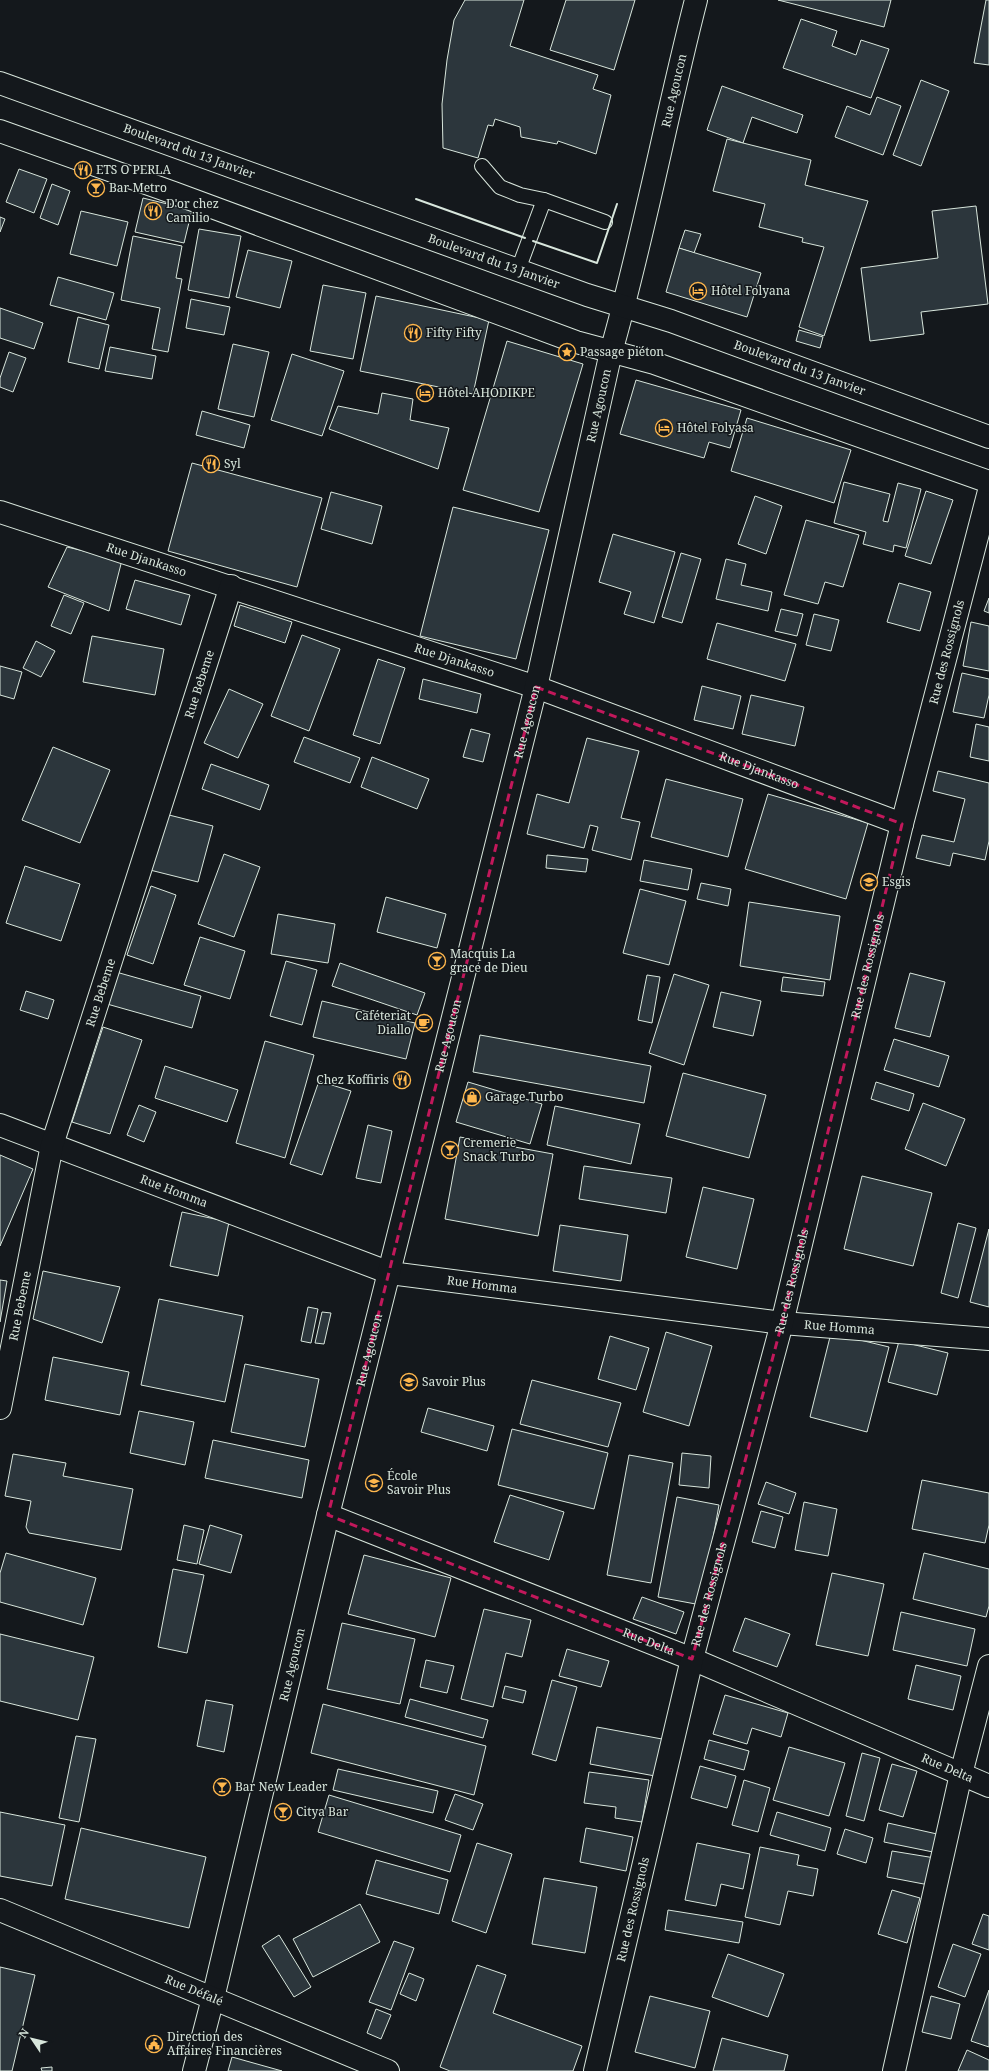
<svg xmlns="http://www.w3.org/2000/svg" width="989" height="2071" font-family="'Noto Serif',serif">
	<style>
		.building { fill: #2c363c; stroke: #d8e6dc }
		.lines { fill: none; stroke-linecap: round; stroke-linejoin: round }
		.service-casing { stroke: #d8e6dc; stroke-width: 16 }
		.minor-casing { stroke: #d8e6dc; stroke-width: 24 }
		.tertiary-casing { stroke: #d8e6dc; stroke-width: 24 }
		.trunk-casing { stroke: #d8e6dc; stroke-width: 24 }
		.service { stroke: #14181c; stroke-width: 14 }
		.minor { stroke: #14181c; stroke-width: 22 }
		.tertiary { stroke: #14181c; stroke-width: 22 }
		.trunk { stroke: #14181c; stroke-width: 22 }
		.wall { stroke: #d8e6dc; stroke-width: 2 }
		.marked { fill: none; stroke: #c2185b; stroke-width: 3; stroke-dasharray: 8 5; stroke-linejoin: round }
		.labels { text-anchor: middle; stroke-width: 3; stroke-linejoin: round; paint-order: stroke }
		.street-label { font-size: 12px; fill: #d8e6dc; stroke: #14181c }
		.poi-label { font-size: 12px; fill: #d8e6dc; stroke: #14181c; text-anchor: start }
	</style>
	<rect width="100%" height="100%" fill="#14181c"/>
	<g class="building">
		<polygon points="465,0 524,0 510,46 598,75 593,89 611,95 596,154 558,141 557,144 521,137 520,127 495,119 493,126 488,125 478,158 443,148 442,104 447,60 454,20"/>
		<polygon points="566,0 635,0 614,70 550,50"/>
		<polygon points="778,0 891,0 884,27"/>
		<polygon points="986,0 989,0 989,65 974,63"/>
		<polygon points="801,19 837,31 832,46 856,55 861,40 889,49 871,98 783,68"/>
		<polygon points="921,80 949,91 921,166 893,155"/>
		<polygon points="722,86 803,115 797,133 752,117 743,143 707,130"/>
		<polygon points="877,97 901,106 883,155 835,137 847,106 870,115"/>
		<polygon points="727,139 811,160 805,185 868,201 824,336 799,327 824,247 802,242 803,238 759,227 765,204 713,191"/>
		<polygon points="19,169 47,179 34,213 6,202"/>
		<polygon points="52,184 70,191 58,225 40,218"/>
		<polygon points="143,198 192,210 184,243 135,232"/>
		<polygon points="976,206 988,304 921,312 924,334 870,341 861,268 938,258 932,211"/>
		<polygon points="81,211 128,222 117,266 70,254"/>
		<polygon points="0,217 5,219 0,232"/>
		<polygon points="199,229 241,236 229,298 188,290"/>
		<polygon points="685,230 701,234 694,253 679,248"/>
		<polygon points="133,236 182,246 176,278 182,279 168,352 152,349 160,308 121,300"/>
		<polygon points="679,248 761,273 747,317 666,292"/>
		<polygon points="248,250 292,261 280,308 236,297"/>
		<polygon points="58,277 114,293 106,320 50,305"/>
		<polygon points="323,285 366,293 353,359 310,351"/>
		<polygon points="376,296 489,320 473,394 360,371"/>
		<polygon points="191,299 230,307 224,335 186,328"/>
		<polygon points="0,308 43,323 34,349 0,338"/>
		<polygon points="78,317 109,325 99,369 68,362"/>
		<polygon points="799,330 823,337 820,348 796,341"/>
		<polygon points="507,341 583,364 539,512 463,490"/>
		<polygon points="233,344 269,352 254,417 218,409"/>
		<polygon points="110,347 156,356 152,379 105,371"/>
		<polygon points="9,352 26,358 13,392 0,387 0,378"/>
		<polygon points="292,354 344,371 322,436 271,420"/>
		<polygon points="636,380 741,410 730,448 709,442 704,458 620,434"/>
		<polygon points="382,393 413,399 410,420 449,428 438,469 329,429 338,406 378,414"/>
		<polygon points="202,411 250,425 244,448 196,435"/>
		<polygon points="747,418 851,450 834,503 731,471"/>
		<polygon points="192,463 322,498 297,587 168,551"/>
		<polygon points="844,482 890,494 883,521 888,522 898,483 921,489 906,548 894,545 893,552 863,544 866,532 834,523"/>
		<polygon points="926,491 953,500 931,564 905,556"/>
		<polygon points="331,492 382,506 372,544 321,529"/>
		<polygon points="755,496 782,506 766,554 738,544"/>
		<polygon points="453,507 549,530 516,659 420,636"/>
		<polygon points="806,520 859,535 843,587 825,582 818,604 784,595"/>
		<polygon points="613,534 675,552 654,623 624,614 631,592 599,582"/>
		<polygon points="67,547 122,560 109,611 48,587"/>
		<polygon points="681,553 701,559 682,623 662,617"/>
		<polygon points="726,559 746,564 741,585 772,592 768,611 716,599"/>
		<polygon points="135,580 190,595 181,625 126,609"/>
		<polygon points="899,583 931,592 920,631 887,622"/>
		<polygon points="64,595 84,603 71,634 51,626"/>
		<polygon points="989,598 989,613 984,611"/>
		<polygon points="240,605 292,622 285,643 234,626"/>
		<polygon points="781,609 803,614 797,636 775,631"/>
		<polygon points="814,614 839,620 831,651 806,645"/>
		<polygon points="971,622 989,626 989,671 963,666"/>
		<polygon points="717,623 796,644 785,681 707,659"/>
		<polygon points="302,635 340,649 309,731 271,716"/>
		<polygon points="92,636 164,649 155,695 83,682"/>
		<polygon points="36,641 55,651 41,677 23,668"/>
		<polygon points="378,659 405,668 380,744 353,735"/>
		<polygon points="0,666 22,672 14,699 0,695"/>
		<polygon points="962,673 989,679 989,695 984,718 953,712"/>
		<polygon points="423,679 481,694 477,713 419,699"/>
		<polygon points="702,686 741,696 733,729 694,720"/>
		<polygon points="229,689 263,704 238,758 204,743"/>
		<polygon points="751,695 804,707 795,746 742,734"/>
		<polygon points="976,724 989,727 989,761 970,757"/>
		<polygon points="471,729 490,734 483,762 463,757"/>
		<polygon points="304,737 360,758 350,783 294,762"/>
		<polygon points="587,738 639,751 621,818 640,822 631,860 592,850 598,827 590,825 584,848 527,834 537,794 569,803"/>
		<polygon points="53,747 110,770 80,843 22,820"/>
		<polygon points="372,757 429,779 417,809 361,787"/>
		<polygon points="211,764 269,785 260,810 202,789"/>
		<polygon points="938,771 989,783 989,841 985,860 953,853 950,866 916,858 922,835 954,842 965,799 933,791"/>
		<polygon points="666,779 743,799 728,857 651,837"/>
		<polygon points="768,794 868,823 846,899 745,869"/>
		<polygon points="165,814 213,826 198,882 150,870"/>
		<polygon points="224,854 260,867 234,937 198,924"/>
		<polygon points="547,855 588,859 586,872 546,868"/>
		<polygon points="644,860 692,869 688,890 640,881"/>
		<polygon points="25,866 80,884 61,941 6,923"/>
		<polygon points="701,883 731,889 728,906 697,899"/>
		<polygon points="151,886 176,895 153,964 127,955"/>
		<polygon points="640,889 686,901 669,965 623,953"/>
		<polygon points="386,897 446,914 437,948 377,932"/>
		<polygon points="749,902 840,916 830,980 740,966"/>
		<polygon points="278,914 335,924 328,963 271,954"/>
		<polygon points="200,937 245,951 230,999 184,985"/>
		<polygon points="286,961 317,970 302,1025 270,1016"/>
		<polygon points="340,963 425,993 417,1015 332,986"/>
		<polygon points="116,972 201,996 192,1028 107,1004"/>
		<polygon points="910,973 945,982 930,1037 895,1028"/>
		<polygon points="674,974 709,985 684,1065 649,1053"/>
		<polygon points="647,975 660,977 652,1023 638,1020"/>
		<polygon points="783,977 825,982 823,996 781,991"/>
		<polygon points="26,991 54,1000 48,1019 20,1010"/>
		<polygon points="721,992 761,1001 753,1036 713,1027"/>
		<polygon points="322,1001 415,1023 406,1059 313,1037"/>
		<polygon points="103,1027 142,1040 110,1134 72,1122"/>
		<polygon points="480,1035 651,1066 644,1103 473,1072"/>
		<polygon points="894,1039 949,1056 939,1087 884,1070"/>
		<polygon points="265,1041 314,1055 285,1158 236,1143"/>
		<polygon points="165,1066 238,1090 227,1122 155,1098"/>
		<polygon points="683,1073 766,1095 749,1158 666,1136"/>
		<polygon points="319,1081 351,1091 322,1175 290,1164"/>
		<polygon points="468,1082 542,1104 530,1144 456,1122"/>
		<polygon points="876,1082 914,1094 909,1111 871,1099"/>
		<polygon points="923,1103 965,1119 946,1166 905,1149"/>
		<polygon points="139,1105 156,1112 144,1142 127,1135"/>
		<polygon points="555,1106 640,1124 631,1164 547,1145"/>
		<polygon points="368,1125 392,1131 381,1183 356,1178"/>
		<polygon points="460,1137 553,1154 538,1236 445,1219"/>
		<polygon points="0,1155 33,1169 0,1246"/>
		<polygon points="584,1166 672,1178 666,1213 579,1199"/>
		<polygon points="862,1176 932,1193 913,1266 844,1249"/>
		<polygon points="703,1187 754,1199 737,1269 686,1257"/>
		<polygon points="182,1212 229,1222 218,1276 170,1266"/>
		<polygon points="958,1223 976,1228 958,1298 941,1293"/>
		<polygon points="560,1225 628,1235 621,1281 553,1271"/>
		<polygon points="989,1229 989,1307 970,1302"/>
		<polygon points="43,1271 120,1287 102,1343 33,1319"/>
		<polygon points="0,1280 7,1281 0,1322"/>
		<polygon points="159,1299 243,1316 225,1402 141,1385"/>
		<polygon points="308,1307 318,1309 311,1343 301,1341"/>
		<polygon points="322,1312 331,1313 324,1344 315,1343"/>
		<polygon points="666,1332 712,1346 689,1426 643,1412"/>
		<polygon points="831,1333 889,1347 867,1432 810,1417"/>
		<polygon points="610,1336 649,1348 636,1390 598,1379"/>
		<polygon points="899,1341 948,1353 937,1395 888,1382"/>
		<polygon points="53,1357 129,1372 120,1415 45,1400"/>
		<polygon points="245,1364 319,1379 305,1447 231,1432"/>
		<polygon points="532,1380 621,1403 608,1447 520,1424"/>
		<polygon points="428,1408 494,1426 487,1451 421,1432"/>
		<polygon points="139,1411 194,1422 185,1465 130,1453"/>
		<polygon points="512,1429 608,1453 594,1509 498,1485"/>
		<polygon points="213,1440 309,1460 302,1498 205,1478"/>
		<polygon points="682,1453 711,1456 709,1488 679,1485"/>
		<polygon points="13,1454 66,1463 63,1476 133,1489 121,1550 29,1533 26,1527 31,1501 5,1496"/>
		<polygon points="629,1455 673,1463 651,1583 607,1575"/>
		<polygon points="922,1480 989,1493 989,1525 985,1543 912,1529"/>
		<polygon points="766,1482 796,1493 789,1514 758,1504"/>
		<polygon points="510,1495 564,1512 549,1560 494,1542"/>
		<polygon points="677,1497 719,1505 701,1605 658,1597"/>
		<polygon points="804,1502 837,1509 828,1556 795,1550"/>
		<polygon points="761,1511 783,1517 775,1548 752,1542"/>
		<polygon points="184,1525 204,1530 197,1564 177,1560"/>
		<polygon points="210,1525 242,1535 231,1573 199,1564"/>
		<polygon points="6,1553 96,1578 83,1625 0,1602 0,1573"/>
		<polygon points="924,1553 989,1569 989,1606 986,1617 913,1599"/>
		<polygon points="364,1555 451,1578 435,1637 348,1614"/>
		<polygon points="173,1569 204,1575 187,1653 158,1647"/>
		<polygon points="832,1573 884,1584 868,1656 816,1645"/>
		<polygon points="642,1597 684,1612 676,1634 633,1619"/>
		<polygon points="484,1609 531,1620 522,1657 506,1653 493,1707 461,1699"/>
		<polygon points="901,1612 975,1629 967,1666 893,1650"/>
		<polygon points="745,1618 790,1634 777,1667 733,1651"/>
		<polygon points="342,1623 415,1639 400,1704 327,1689"/>
		<polygon points="0,1634 94,1657 78,1720 0,1701"/>
		<polygon points="567,1649 609,1661 601,1687 559,1676"/>
		<polygon points="426,1660 454,1666 447,1693 420,1687"/>
		<polygon points="916,1665 961,1676 953,1710 908,1699"/>
		<polygon points="552,1680 577,1687 556,1761 532,1754"/>
		<polygon points="505,1686 526,1691 523,1703 502,1698"/>
		<polygon points="725,1695 788,1713 781,1737 752,1728 747,1744 713,1734"/>
		<polygon points="410,1699 488,1720 483,1738 405,1717"/>
		<polygon points="206,1700 233,1705 224,1752 197,1746"/>
		<polygon points="323,1704 486,1746 474,1795 311,1753"/>
		<polygon points="597,1727 662,1739 655,1776 590,1764"/>
		<polygon points="76,1736 96,1739 79,1822 59,1818"/>
		<polygon points="709,1740 749,1751 744,1770 704,1759"/>
		<polygon points="789,1747 845,1763 829,1816 773,1800"/>
		<polygon points="862,1753 880,1758 864,1821 846,1816"/>
		<polygon points="892,1764 917,1771 903,1817 879,1810"/>
		<polygon points="700,1766 736,1776 727,1808 691,1798"/>
		<polygon points="338,1769 438,1791 433,1813 333,1790"/>
		<polygon points="589,1772 649,1780 642,1822 615,1818 616,1807 584,1803"/>
		<polygon points="744,1780 770,1788 758,1832 732,1825"/>
		<polygon points="455,1794 483,1804 473,1830 445,1820"/>
		<polygon points="329,1795 461,1835 450,1872 318,1832"/>
		<polygon points="0,1812 65,1825 52,1886 0,1876"/>
		<polygon points="777,1812 831,1828 825,1851 770,1835"/>
		<polygon points="888,1823 937,1834 933,1852 884,1842"/>
		<polygon points="81,1828 206,1857 189,1928 65,1899"/>
		<polygon points="586,1828 633,1837 626,1871 580,1862"/>
		<polygon points="845,1829 873,1838 866,1863 837,1854"/>
		<polygon points="477,1843 512,1854 486,1933 452,1921"/>
		<polygon points="697,1843 750,1854 743,1889 721,1884 716,1906 685,1900"/>
		<polygon points="760,1847 799,1855 797,1865 818,1869 813,1896 788,1891 780,1925 745,1917"/>
		<polygon points="892,1851 935,1858 929,1885 887,1877"/>
		<polygon points="376,1860 448,1880 439,1914 366,1894"/>
		<polygon points="544,1878 597,1887 585,1953 532,1944"/>
		<polygon points="892,1890 920,1898 907,1943 878,1934"/>
		<polygon points="360,1904 380,1942 313,1977 293,1939"/>
		<polygon points="668,1910 743,1922 739,1943 665,1930"/>
		<polygon points="983,1914 989,1916 989,1950 972,1944"/>
		<polygon points="279,1935 311,1987 294,1997 262,1946"/>
		<polygon points="394,1941 414,1948 391,2010 369,2002"/>
		<polygon points="953,1944 981,1954 965,1997 938,1987"/>
		<polygon points="728,1954 784,1974 768,2017 712,1997"/>
		<polygon points="477,1965 506,1975 493,2013 582,2046 573,2071 450,2071 440,2067"/>
		<polygon points="0,1967 35,1975 12,2071 0,2071"/>
		<polygon points="409,1973 424,1979 416,2001 400,1994"/>
		<polygon points="989,1990 989,2047 971,2041"/>
		<polygon points="650,1996 710,2011 695,2068 635,2052"/>
		<polygon points="931,1996 960,2004 951,2039 922,2032"/>
		<polygon points="376,2009 391,2015 381,2039 367,2033"/>
		<polygon points="722,2038 788,2055 784,2071 713,2071"/>
		<polygon points="967,2050 989,2060 989,2071 958,2071"/>
		<polygon points="232,2057 282,2071 228,2071"/>
		<polygon points="52,2067 52,2071 42,2071 41,2068"/>
	</g>
	<g class="lines">
		<g class="service-casing">
			<g id="service">
				<polyline points="482,166 500,187 520,195 544,200"/>
				<polyline points="518,270 544,200 605,222"/>
			</g>
		</g>
		<g class="minor-casing">
			<g id="minor">
				<path id="s1" d="M0,512L536,687L902,824"/>
				<path id="s2" d="M0,1125L390,1273L782,1323L989,1339"/>
				<path id="s3" d="M0,1408L52,1145L231,586"/>
				<path id="s4" d="M328,1515L692,1659L989,1786"/>
				<path id="s5" d="M194,2071L213,1998L328,1515L536,687L611,352C644,236 666,117 696,0"/>
				<path id="s6" d="M595,2071L692,1659L782,1323L902,824L989,491"/>
				<polyline points="894,2071 961,1774 989,1666"/>
			</g>
		</g>
		<g class="tertiary-casing">
			<g id="tertiary">
				<path id="s7" d="M0,1910L388,2071"/>
			</g>
		</g>
		<g class="trunk-casing">
			<g id="trunk">
				<path id="s8" d="M0,83L587,295L671,321L989,437"/>
				<polyline points="0,131 174,193 576,342 654,363 989,482"/>
			</g>
		</g>
		<use href="#service" class="service"/>
		<use href="#minor" class="minor"/>
		<use href="#tertiary" class="tertiary"/>
		<use href="#trunk" class="trunk"/>
		<g class="wall">
			<polyline points="416,199 525,238"/>
			<polyline points="533,241 597,263 617,204"/>
		</g>
	</g>
	<path class="marked" d="M536,687L902,824L782,1323L692,1659L328,1515Z"/>
	<defs>
		<g id="restaurant-ring" transform="scale(0.9)"><circle r="9.5" fill="#14181c" stroke="#ffb74d" stroke-width="1.5"/><path d="M-5-6h1v4h1v-4h1v4h1v-4h1v5L-1.5 .5V6h-2V.5L-5-1ZM5-6V6H3V1.5H1.5Q1.5-4 5-6Z" fill="#ffb74d"/></g>
		<g id="bar-ring" transform="scale(0.9)"><circle r="9.5" fill="#14181c" stroke="#ffb74d" stroke-width="1.5"/><path d="M-6-5H6L.8 .8V4.5H3.5V6h-7V4.5H-.8V.8Z" fill="#ffb74d"/></g>
		<g id="hotel-ring" transform="scale(0.9)"><circle r="9.5" fill="#14181c" stroke="#ffb74d" stroke-width="1.5"/><path d="M-6-4.5h1.5V1H6V5H4.5V3h-9V5H-6ZM-4 0a1.8 1.8 0 1 1 3.6 0ZM.5 0V-2.5h3Q6-2.5 6 0Z" fill="#ffb74d"/></g>
		<g id="sight-ring" transform="scale(0.9)"><circle r="9.5" fill="#14181c" stroke="#ffb74d" stroke-width="1.5"/><path d="M0-6L1.8-2.2L6-1.7L2.9 1.2L3.7 5.4L0 3.3L-3.7 5.4L-2.9 1.2L-6-1.7L-1.8-2.2Z" fill="#ffb74d"/></g>
		<g id="university-ring" transform="scale(0.9)"><circle r="9.5" fill="#14181c" stroke="#ffb74d" stroke-width="1.5"/><path d="M0-5L7-2L0 1L-7-2ZM-4 1L0 2.5L4 1V4Q0 6-4 4Z" fill="#ffb74d"/></g>
		<g id="cafe-ring" transform="scale(0.9)"><circle r="9.5" fill="#14181c" stroke="#ffb74d" stroke-width="1.5"/><path d="M-5.5-4.5H6V0H3Q3 3.5 0 3.5H-2.5Q-5.5 3.5-5.5 0ZM3-3.2v2h1.7v-2ZM-6 4.5H4V6H-6Z" fill="#ffb74d"/></g>
		<g id="shop-ring" transform="scale(0.9)"><circle r="9.5" fill="#14181c" stroke="#ffb74d" stroke-width="1.5"/><path d="M-5-2.5h2.3a2.7 3.5 0 0 1 5.4 0H5L5.5 6h-11ZM-1.5-2.5h3a1.5 2.3 0 0 0-3 0Z" fill="#ffb74d"/></g>
		<g id="school-ring" transform="scale(0.9)"><circle r="9.5" fill="#14181c" stroke="#ffb74d" stroke-width="1.5"/><path d="M0-5L7-2L0 1L-7-2ZM-4 1L0 2.5L4 1V4Q0 6-4 4Z" fill="#ffb74d"/></g>
		<g id="civic-ring" transform="scale(0.9)"><circle r="9.5" fill="#14181c" stroke="#ffb74d" stroke-width="1.5"/><path d="M-.6-6.5H3V-4.5H.6V-3L4-1V1h2V6H-6V1h2V-1L-.6-3ZM-1.2 2.5V6h2.4V2.5Z" fill="#ffb74d"/></g>
	</defs>
	<g fill-rule="evenodd">
		<use href="#restaurant-ring" x="83" y="170"/>
		<use href="#bar-ring" x="96" y="188"/>
		<use href="#restaurant-ring" x="153" y="211"/>
		<use href="#hotel-ring" x="698" y="291"/>
		<use href="#restaurant-ring" x="413" y="333"/>
		<use href="#sight-ring" x="567" y="352"/>
		<use href="#hotel-ring" x="425" y="393"/>
		<use href="#hotel-ring" x="664" y="428"/>
		<use href="#restaurant-ring" x="211" y="464"/>
		<use href="#university-ring" x="869" y="882"/>
		<use href="#bar-ring" x="437" y="961"/>
		<use href="#cafe-ring" x="424" y="1023"/>
		<use href="#restaurant-ring" x="402" y="1080"/>
		<use href="#shop-ring" x="472" y="1097"/>
		<use href="#bar-ring" x="450" y="1150"/>
		<use href="#school-ring" x="409" y="1382"/>
		<use href="#school-ring" x="374" y="1483"/>
		<use href="#bar-ring" x="222" y="1787"/>
		<use href="#bar-ring" x="283" y="1812"/>
		<use href="#civic-ring" x="154" y="2044"/>
	</g>
	<g class="labels">
		<g class="street-label">
			<text dy="4" stroke="none"><textPath href="#s5" startOffset="2038">Rue Agoucon</textPath></text>
			<text dy="4" stroke="none"><textPath href="#s8" startOffset="201">Boulevard du 13 Janvier</textPath></text>
			<text dy="4" stroke="none"><textPath href="#s8" startOffset="525">Boulevard du 13 Janvier</textPath></text>
			<text dy="4" stroke="none"><textPath href="#s8" startOffset="849">Boulevard du 13 Janvier</textPath></text>
			<text dy="4" stroke="none"><textPath href="#s5" startOffset="1714">Rue Agoucon</textPath></text>
			<text dy="4" stroke="none"><textPath href="#s1" startOffset="154">Rue Djankasso</textPath></text>
			<text dy="4" stroke="none"><textPath href="#s6" startOffset="1462">Rue des Rossignols</textPath></text>
			<text dy="4" stroke="none"><textPath href="#s1" startOffset="478">Rue Djankasso</textPath></text>
			<text dy="4" stroke="none"><textPath href="#s3" startOffset="752">Rue Bebeme</textPath></text>
			<text dy="4" stroke="none"><textPath href="#s5" startOffset="1390">Rue Agoucon</textPath></text>
			<text dy="4" stroke="none"><textPath href="#s1" startOffset="802">Rue Djankasso</textPath></text>
			<text dy="4" stroke="none"><textPath href="#s6" startOffset="1138">Rue des Rossignols</textPath></text>
			<text dy="4" stroke="none"><textPath href="#s3" startOffset="428">Rue Bebeme</textPath></text>
			<text dy="4" stroke="none"><textPath href="#s5" startOffset="1066">Rue Agoucon</textPath></text>
			<text dy="4" stroke="none"><textPath href="#s2" startOffset="186">Rue Homma</textPath></text>
			<text dy="4" stroke="none"><textPath href="#s6" startOffset="814">Rue des Rossignols</textPath></text>
			<text dy="4" stroke="none"><textPath href="#s2" startOffset="510">Rue Homma</textPath></text>
			<text dy="4" stroke="none"><textPath href="#s3" startOffset="104">Rue Bebeme</textPath></text>
			<text dy="4" stroke="none"><textPath href="#s2" startOffset="870">Rue Homma</textPath></text>
			<text dy="4" stroke="none"><textPath href="#s5" startOffset="742">Rue Agoucon</textPath></text>
			<text dy="4" stroke="none"><textPath href="#s6" startOffset="490">Rue des Rossignols</textPath></text>
			<text dy="4" stroke="none"><textPath href="#s4" startOffset="345">Rue Delta</textPath></text>
			<text dy="4" stroke="none"><textPath href="#s5" startOffset="418">Rue Agoucon</textPath></text>
			<text dy="4" stroke="none"><textPath href="#s4" startOffset="669">Rue Delta</textPath></text>
			<text dy="4" stroke="none"><textPath href="#s6" startOffset="166">Rue des Rossignols</textPath></text>
			<text dy="4" stroke="none"><textPath href="#s7" startOffset="210">Rue Défalé</textPath></text>
		</g>
		<g class="poi-label">
			<text x="96" y="174">ETS O PERLA</text>
			<text x="109" y="192">Bar Metro</text>
			<text x="166" y="208">D'or chez<tspan x="166" dy="14">Camilio</tspan></text>
			<text x="711" y="295">Hôtel Folyana</text>
			<text x="426" y="337">Fifty Fifty</text>
			<text x="580" y="356">Passage piéton</text>
			<text x="438" y="397">Hôtel AHODIKPE</text>
			<text x="677" y="432">Hôtel Folyasa</text>
			<text x="224" y="468">Syl</text>
			<text x="882" y="886">Esgis</text>
			<text x="450" y="958">Macquis La<tspan x="450" dy="14">grace de Dieu</tspan></text>
			<text x="411" y="1020" text-anchor="end">Caféteriat<tspan x="411" dy="14">Diallo</tspan></text>
			<text x="389" y="1084" text-anchor="end">Chez Koffiris</text>
			<text x="485" y="1101">Garage Turbo</text>
			<text x="463" y="1147">Cremerie<tspan x="463" dy="14">Snack Turbo</tspan></text>
			<text x="422" y="1386">Savoir Plus</text>
			<text x="387" y="1480">École<tspan x="387" dy="14">Savoir Plus</tspan></text>
			<text x="235" y="1791">Bar New Leader</text>
			<text x="296" y="1816">Citya Bar</text>
			<text x="167" y="2041">Direction des<tspan x="167" dy="14">Affaires Financières</tspan></text>
		</g>
	</g>
	<g transform="translate(32 2039) rotate(305)" stroke="#14181c" stroke-width="3" paint-order="stroke">
	<path d="M0-3L7 15L0 10L-7 15Z" fill="#d8e6dc"/>
	<text y="-6" font-size="11" font-weight="bold" text-anchor="middle" fill="#d8e6dc">N</text>
	</g>
</svg>
